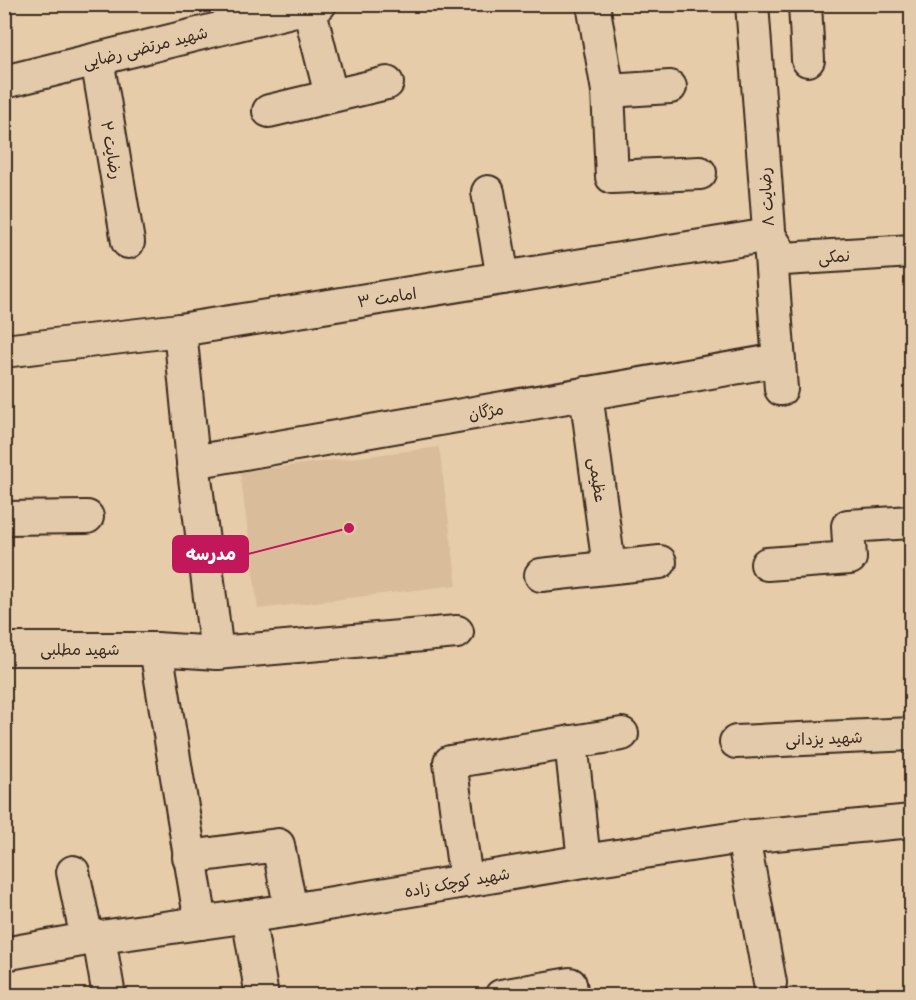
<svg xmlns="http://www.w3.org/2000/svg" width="916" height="1000" font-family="Sriracha,'Playpen Sans Arabic',sans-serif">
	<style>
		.built { fill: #d9bd9a }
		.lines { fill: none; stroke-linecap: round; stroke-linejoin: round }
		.minor-casing { stroke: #3b2a1e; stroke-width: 36 }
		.minor { stroke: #e2caab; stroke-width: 32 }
		.labels { text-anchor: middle; stroke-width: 4.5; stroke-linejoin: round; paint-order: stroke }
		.street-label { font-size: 16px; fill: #3b2a1e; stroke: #e2caab }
		.leader { fill: none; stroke: #c2185b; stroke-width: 2 }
		.callout-dot { fill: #c2185b; stroke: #e2caab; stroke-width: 2 }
		.callout { fill: #c2185b; stroke: #c2185b; stroke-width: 2 }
		.callout-label { font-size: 18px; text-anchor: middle; font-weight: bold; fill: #fff }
	</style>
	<rect width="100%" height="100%" fill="#e7cca9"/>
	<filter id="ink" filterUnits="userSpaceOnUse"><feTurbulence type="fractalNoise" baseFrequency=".0167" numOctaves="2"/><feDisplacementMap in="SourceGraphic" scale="12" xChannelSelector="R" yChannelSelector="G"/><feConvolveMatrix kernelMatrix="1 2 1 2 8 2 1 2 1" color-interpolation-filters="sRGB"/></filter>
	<g filter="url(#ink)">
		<polygon class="built" points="439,447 457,585 258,609 240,472"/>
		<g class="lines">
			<g class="minor-casing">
				<g id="minor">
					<polyline points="308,4 331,95"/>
					<polyline points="593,4 608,91 612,177 700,173"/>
					<polyline points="752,4 781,389"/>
					<polyline points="805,4 808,60"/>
					<polyline points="97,59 128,242"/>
					<polyline points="4,82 320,4"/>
					<polyline points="608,91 670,87"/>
					<polyline points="269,111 387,83"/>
					<polyline points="488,192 503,278"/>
					<polyline points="180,330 193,462 217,653"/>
					<polyline points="4,351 180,330 769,235 784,259 912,251"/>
					<polyline points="586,393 609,567"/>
					<polyline points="193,462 779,360"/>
					<polyline points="4,518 87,517"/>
					<polyline points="767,564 850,558 848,526 912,522"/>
					<polyline points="541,575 660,562"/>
					<polyline points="4,649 156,649 217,653 457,632"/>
					<polyline points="156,649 201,923"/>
					<polyline points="571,742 584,861"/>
					<polyline points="736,742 912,734"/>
					<polyline points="743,837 770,983"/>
					<polyline points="189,857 278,845 291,910"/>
					<polyline points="73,872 87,939"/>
					<polyline points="466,881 450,762 622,734"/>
					<polyline points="248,916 262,996"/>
					<polyline points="99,938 109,996"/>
					<polyline points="4,954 87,939 291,910 584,861 743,837 912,821"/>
					<polyline points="501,996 570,984 572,996"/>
				</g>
			</g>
			<use href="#minor" class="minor"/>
		</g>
	</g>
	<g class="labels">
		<g class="street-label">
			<text transform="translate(145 47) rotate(-14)" y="6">شهید مرتضی رضایی</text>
			<text transform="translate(112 150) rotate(80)" y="6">رضایت ۲</text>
			<text transform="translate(766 197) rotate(-94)" y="6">رضایت ۸</text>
			<text transform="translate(834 256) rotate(-4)" y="6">نمکی</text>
			<text transform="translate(387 297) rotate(-9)" y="6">امامت ۳</text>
			<text transform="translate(486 411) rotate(-10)" y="6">مژگان</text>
			<text transform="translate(598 480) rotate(82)" y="6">عظیمی</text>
			<text x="80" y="655">شهید مطلبی</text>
			<text transform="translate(824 738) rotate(-2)" y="6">شهید یزدانی</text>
			<text transform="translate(457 882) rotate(-10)" y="6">شهید کوچک زاده</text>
		</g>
	</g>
	<path class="leader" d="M349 528L248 554"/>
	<circle class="callout-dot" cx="349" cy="528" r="6"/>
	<rect class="callout" x="173" y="536" width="75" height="36" rx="6"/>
	<g class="callout-label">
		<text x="211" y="560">مدرسه</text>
	</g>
	<rect width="916" height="1000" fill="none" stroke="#e2caab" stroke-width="24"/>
	<rect x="12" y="12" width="892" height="976" fill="none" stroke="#3b2a1e" stroke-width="2" filter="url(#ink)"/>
</svg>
